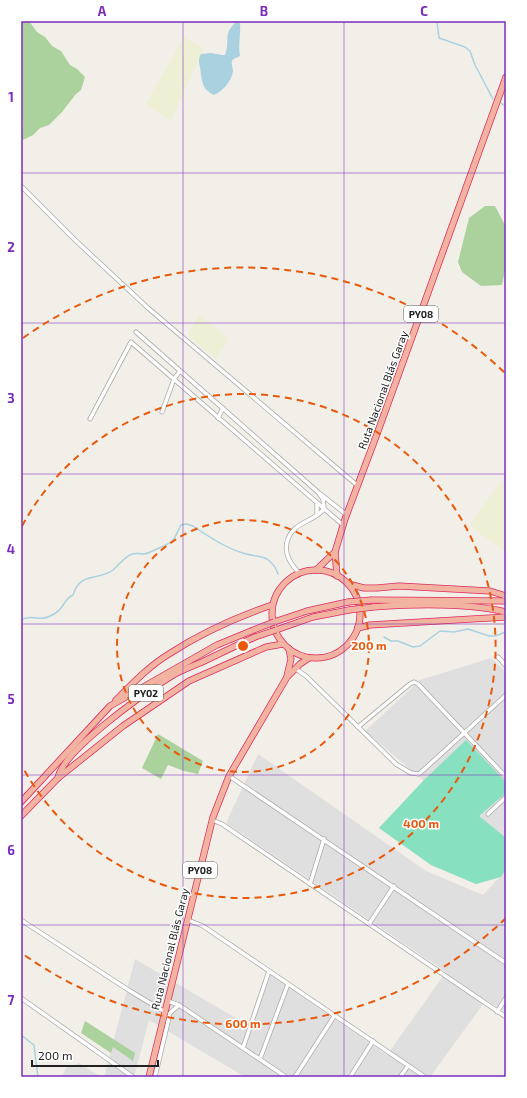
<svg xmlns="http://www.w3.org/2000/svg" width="527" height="1098" font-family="'Exo 2',sans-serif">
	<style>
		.residential { fill: #e0dfdf }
		.farmland { fill: #edf0d4 }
		.forest { fill: #abd19d }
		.pitch { fill: #87e0c0 }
		.water { fill: #a9d1df }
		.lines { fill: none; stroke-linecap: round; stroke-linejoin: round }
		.stream { stroke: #a9d1df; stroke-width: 1.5 }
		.minor-casing { stroke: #a9a9a9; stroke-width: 5 }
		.trunk-casing { stroke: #dd2861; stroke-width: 7 }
		.minor { stroke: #fff; stroke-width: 3.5 }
		.trunk { stroke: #f2b4a0; stroke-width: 5.5 }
		.trunk-bridge-casing { stroke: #dd2861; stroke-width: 7; stroke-linecap: butt }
		.trunk-bridge { stroke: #f2b4a0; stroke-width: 5.5 }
		.grid { fill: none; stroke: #7b2cbf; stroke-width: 1; stroke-opacity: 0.55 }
		.ring { fill: none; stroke: #e8590c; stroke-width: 2; stroke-dasharray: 7 5 }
		.labels { text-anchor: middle; stroke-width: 3; stroke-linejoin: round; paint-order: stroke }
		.shield { fill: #fff; stroke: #646464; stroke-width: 1 }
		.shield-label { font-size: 10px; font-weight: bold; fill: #222 }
		.street-label { font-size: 11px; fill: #222; stroke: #fff }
		.centre { fill: #e8590c; stroke: #fff; stroke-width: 2 }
		.ring-label { font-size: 12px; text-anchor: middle; font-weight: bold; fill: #e8590c; stroke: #fff; stroke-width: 3; stroke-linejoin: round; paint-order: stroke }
		.neatline { fill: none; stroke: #7b2cbf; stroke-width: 1.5 }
		.grid-label { font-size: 13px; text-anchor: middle; font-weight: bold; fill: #7b2cbf }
	</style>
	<rect width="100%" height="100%" fill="#f2efe8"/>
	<g class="residential">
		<polygon points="491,658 506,672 506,1013 486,1000 430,1077 245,1077 149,1020 134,1077 104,1077 135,959 251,1027 270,975 387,1055 446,972 226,823 258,754 426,871 483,895 500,877 476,884 431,865 379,828 425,782 365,731 420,680"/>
		<polygon points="79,1063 101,1077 62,1077 66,1068"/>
	</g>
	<g class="farmland">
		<polygon points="184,37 204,48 171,121 146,104"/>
		<polygon points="199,315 229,338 216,359 188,335"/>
		<polygon points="506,475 506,552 469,525"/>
	</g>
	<g class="forest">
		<polygon points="21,21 29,21 37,32 45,37 52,46 61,51 70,65 77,69 85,77 81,90 76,94 62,112 49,125 40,128 33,135 23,140 21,136 21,127 23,126 23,121 21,119"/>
		<polygon points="485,206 495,206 506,227 506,265 502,285 481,286 462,272 458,262 469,218"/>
		<polygon points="158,734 203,761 198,774 184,771 168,765 161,779 142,768"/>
		<polygon points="85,1021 135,1053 133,1061 113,1047 111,1053 81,1033"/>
	</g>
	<polygon class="pitch" points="466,740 506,782 506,793 479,816 506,838 506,869 501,877 476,884 431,865 379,828 423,781"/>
	<path class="water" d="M236,22L240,23C241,34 238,45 240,56C237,58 233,58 232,61C231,64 233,68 233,71C231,82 224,90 214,95C201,89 202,80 200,67C199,62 198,59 201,54L211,53L222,55H225C231,39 222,35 236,22Z"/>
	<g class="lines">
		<g class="stream">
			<polyline points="437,21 439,38 465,47 470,51 475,65 493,99"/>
			<polyline points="501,103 506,107"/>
			<path d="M21,620C31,614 40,621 48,617C53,615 58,612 61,608C66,602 66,598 73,595C80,571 99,581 113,570C119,565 124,557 132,554C136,553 141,554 144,554C150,553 154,550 159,548C176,541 173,540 181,525L186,524L193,526C206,535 228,549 243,553C251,556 260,555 267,559C273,563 276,568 278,574"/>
			<polyline points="384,637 391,641 398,641 413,647 420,646 440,631 454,632 468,629 489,636 495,636 506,632"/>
			<polyline points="21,1035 34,1045 38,1077"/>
		</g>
		<g class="minor-casing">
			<g id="minor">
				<polyline points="21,186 74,239 148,308 358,486"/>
				<polyline points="136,332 319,493 347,515"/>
				<polyline points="162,412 174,379 180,371"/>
				<polyline points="218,418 223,408"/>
				<polyline points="90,419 131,342 132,343 343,525"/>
				<polyline points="317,503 317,515"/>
				<path d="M299,573C291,564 284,555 287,542C292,522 312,523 324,509L323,499L320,495"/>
				<polyline points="498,657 506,666"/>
				<polyline points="296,669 306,676 396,764 411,773 419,774 506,695"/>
				<polyline points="358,727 410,684 414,682 418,684 506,777"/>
				<polyline points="229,776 506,963"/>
				<polyline points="488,814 506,797"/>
				<polyline points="212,820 222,824 506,1017"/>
				<polyline points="310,884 324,839"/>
				<polyline points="21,920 130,991 165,1012"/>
				<polyline points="188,920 203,926 425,1077"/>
				<polyline points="369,924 394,886"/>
				<polyline points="21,998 133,1077"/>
				<polyline points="168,1001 179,1005 286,1077"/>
				<polyline points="497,1012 506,998"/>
				<polyline points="243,1048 269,971"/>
				<polyline points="260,1059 288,984"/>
				<polyline points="155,1077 170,1013 179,1005"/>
				<polyline points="295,1077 335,1015"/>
				<polyline points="350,1077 373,1041"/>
				<polyline points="400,1077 408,1066"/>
			</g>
		</g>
		<g class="trunk-casing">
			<g id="trunk">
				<circle cx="316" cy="614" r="44"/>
				<polyline points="316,570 335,552"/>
				<polyline points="337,576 335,552 345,519 377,434 506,77"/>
				<polyline points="348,584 364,588 377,588 399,586 490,591 506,596"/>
				<polyline points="372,600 506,601"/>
				<path d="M373,607C413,604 467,603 506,612"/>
				<polyline points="274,622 307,611 348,602"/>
				<polyline points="358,628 370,625 506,617"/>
				<polyline points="276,630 313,617 349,610"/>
				<polyline points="287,676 291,659 289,649"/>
				<path d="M116,700C132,684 149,666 169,654C201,633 237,617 272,605"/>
				<path d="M58,778C63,750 145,693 170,677C179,671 190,667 200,663C219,654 237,645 255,637"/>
				<polyline points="21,802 110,706 217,645 251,631"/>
				<polyline points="21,816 58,778 123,726 189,681 266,647 283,644"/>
				<polyline points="149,1077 213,817 229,776 287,677 300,664 309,658"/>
			</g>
		</g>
		<use href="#minor" class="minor"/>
		<use href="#trunk" class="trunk"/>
		<g class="trunk-bridge-casing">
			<g id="trunk-bridge">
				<polyline points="348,602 372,600"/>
				<polyline points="349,610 373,607"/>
				<polyline points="251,631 274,622"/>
				<polyline points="255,637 276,630"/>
			</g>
		</g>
		<use href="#trunk-bridge" class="trunk-bridge"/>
	</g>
	<path class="grid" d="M183,21V1077M344,21V1077M21,173H506M21,323H506M21,474H506M21,624H506M21,775H506M21,925H506"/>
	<g class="ring">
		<circle cx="243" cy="646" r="126"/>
		<path d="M22 526A252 252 0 1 1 22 766"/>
		<path d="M506 918A378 378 0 0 1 23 954M23 338A378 378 0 0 1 506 374"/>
	</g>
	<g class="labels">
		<g class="shield">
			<rect x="404" y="306" width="34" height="16" rx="3"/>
			<rect x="129" y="685" width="34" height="16" rx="3"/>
			<rect x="183" y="862" width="34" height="16" rx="3"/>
		</g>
		<g class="shield-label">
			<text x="421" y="318">PY08</text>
			<text x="146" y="697">PY02</text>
			<text x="200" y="874">PY08</text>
		</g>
		<g class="street-label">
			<text transform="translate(383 390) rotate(-70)" y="4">Ruta Nacional Blás Garay</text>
			<text transform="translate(170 949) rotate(-76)" y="4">Ruta Nacional Blás Garay</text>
		</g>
	</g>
	<circle cx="243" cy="646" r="6" class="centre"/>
	<g class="ring-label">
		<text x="369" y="650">200 m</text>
		<text x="421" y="828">400 m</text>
		<text x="243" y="1028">600 m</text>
	</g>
	<rect width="527" height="1098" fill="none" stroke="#ffffff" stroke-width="44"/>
	<path d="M32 1060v6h126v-6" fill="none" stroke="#222222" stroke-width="2"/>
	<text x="38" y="1060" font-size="12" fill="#222222" stroke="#ffffff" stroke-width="3" paint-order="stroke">200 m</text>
	<rect x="22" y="22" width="483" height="1054" class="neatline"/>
	<g class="grid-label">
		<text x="102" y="16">A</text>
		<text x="264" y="16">B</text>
		<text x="424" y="16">C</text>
		<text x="11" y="102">1</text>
		<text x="11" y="252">2</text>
		<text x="11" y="403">3</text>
		<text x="11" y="554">4</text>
		<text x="11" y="704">5</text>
		<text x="11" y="855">6</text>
		<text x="11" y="1005">7</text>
	</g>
</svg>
